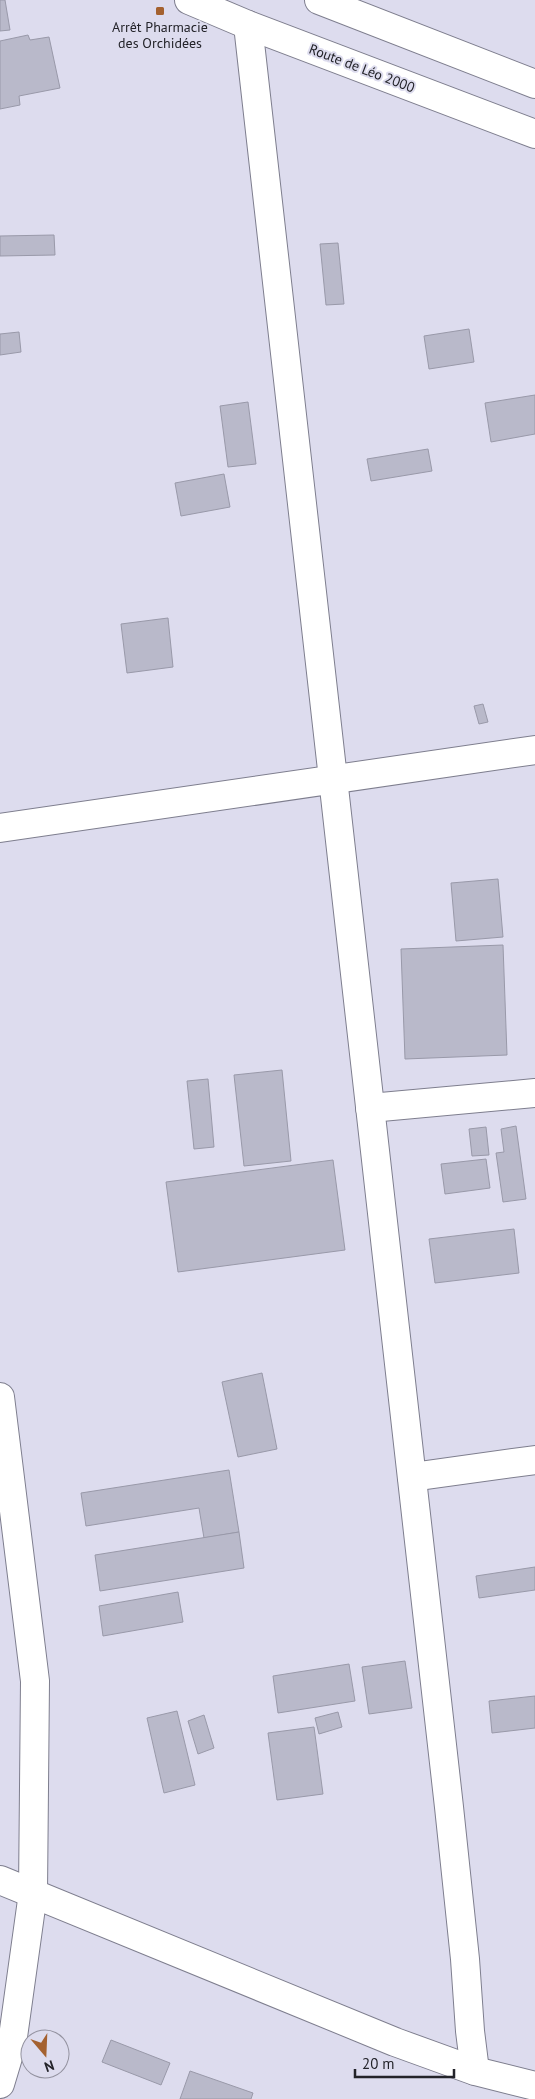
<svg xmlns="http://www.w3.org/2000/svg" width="535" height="2099" font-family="'PT Sans',sans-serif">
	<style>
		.building { fill: #b9b9ca; stroke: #9999a9 }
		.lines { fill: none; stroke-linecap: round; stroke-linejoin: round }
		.minor-casing { stroke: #7e7e8e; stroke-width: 30 }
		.minor { stroke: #fff; stroke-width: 28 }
		.poi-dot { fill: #a4612f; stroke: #dddcee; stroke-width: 2 }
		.labels { text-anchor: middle; stroke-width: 4; stroke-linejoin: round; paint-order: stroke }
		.poi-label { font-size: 14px; fill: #232329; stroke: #dddcee }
		.street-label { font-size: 14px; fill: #232329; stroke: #dddcee }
	</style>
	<rect width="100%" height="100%" fill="#dddcee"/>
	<g class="building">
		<polygon points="0,0 5,0 10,30 0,31"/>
		<polygon points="28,35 30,40 49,37 60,88 19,96 20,105 0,109 0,41"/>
		<polygon points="54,235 55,255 0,256 0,236"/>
		<polygon points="338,243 344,304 326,305 320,244"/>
		<polygon points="469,329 474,362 429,369 424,336"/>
		<polygon points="19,332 21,352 0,355 0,334"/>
		<polygon points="535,395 535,434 491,442 485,403"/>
		<polygon points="248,402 256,464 228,467 220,406"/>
		<polygon points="428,449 432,471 371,481 367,459"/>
		<polygon points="224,474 230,507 181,516 175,483"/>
		<polygon points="168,618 173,667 127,673 121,624"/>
		<polygon points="483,704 488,722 479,724 474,706"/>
		<polygon points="498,879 503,937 456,941 451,883"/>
		<polygon points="503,945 507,1055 405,1059 401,949"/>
		<polygon points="282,1070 291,1161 244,1166 234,1075"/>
		<polygon points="208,1079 214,1147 194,1149 187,1081"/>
		<polygon points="516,1126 526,1199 503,1202 496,1153 504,1152 501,1129"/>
		<polygon points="486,1127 489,1155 472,1156 469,1129"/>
		<polygon points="486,1159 490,1188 445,1194 441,1164"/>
		<polygon points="333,1160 345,1250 178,1272 166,1182"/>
		<polygon points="514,1229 519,1273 435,1283 429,1239"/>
		<polygon points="262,1373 277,1449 238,1457 222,1382"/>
		<polygon points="229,1470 239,1532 204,1538 199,1508 86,1526 81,1493"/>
		<polygon points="239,1532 244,1568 100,1591 95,1555"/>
		<polygon points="535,1567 535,1590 479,1598 476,1576"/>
		<polygon points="178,1592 183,1622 103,1636 99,1606"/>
		<polygon points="405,1661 412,1708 369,1714 362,1667"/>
		<polygon points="349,1664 355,1701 278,1713 273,1676"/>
		<polygon points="535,1696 535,1728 492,1733 489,1701"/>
		<polygon points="177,1711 195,1785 164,1793 147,1718"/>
		<polygon points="338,1712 342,1727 319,1734 315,1718"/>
		<polygon points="204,1715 214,1748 198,1754 188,1721"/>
		<polygon points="314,1727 323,1794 277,1800 268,1733"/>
		<polygon points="111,2040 170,2063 161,2085 102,2062"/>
		<polygon points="190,2071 253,2093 251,2099 180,2099"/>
	</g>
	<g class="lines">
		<g class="minor-casing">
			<g id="minor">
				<polyline points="189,0 248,25 535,134"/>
				<polyline points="319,0 535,84"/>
				<polyline points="248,25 449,1807 465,1959 470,2031 475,2071"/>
				<polyline points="0,828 535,750"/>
				<polyline points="370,1108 535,1093"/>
				<polyline points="0,1397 35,1681 33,1893 12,2044 0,2084"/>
				<polyline points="412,1477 535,1460"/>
				<polyline points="0,1880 395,2042 475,2071 535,2086"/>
			</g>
		</g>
		<use href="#minor" class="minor"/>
	</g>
	<rect class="poi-dot" x="155" y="6" width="10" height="10" rx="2.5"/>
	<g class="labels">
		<g class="poi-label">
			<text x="160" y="32">Arrêt Pharmacie<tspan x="160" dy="16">des Orchidées</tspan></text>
		</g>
		<g class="street-label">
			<text transform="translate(362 68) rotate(21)" y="5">Route de Léo 2000</text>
		</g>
	</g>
	<g transform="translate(45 2054) rotate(161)"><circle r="24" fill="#dddcee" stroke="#93929f"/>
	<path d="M0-4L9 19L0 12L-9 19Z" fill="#a4612f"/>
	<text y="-8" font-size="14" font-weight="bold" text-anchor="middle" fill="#232329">N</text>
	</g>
	<path d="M355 2069v8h99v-8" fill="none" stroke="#232329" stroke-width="2.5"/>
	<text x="362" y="2069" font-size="15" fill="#232329" stroke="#dddcee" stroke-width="4" paint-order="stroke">20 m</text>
</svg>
